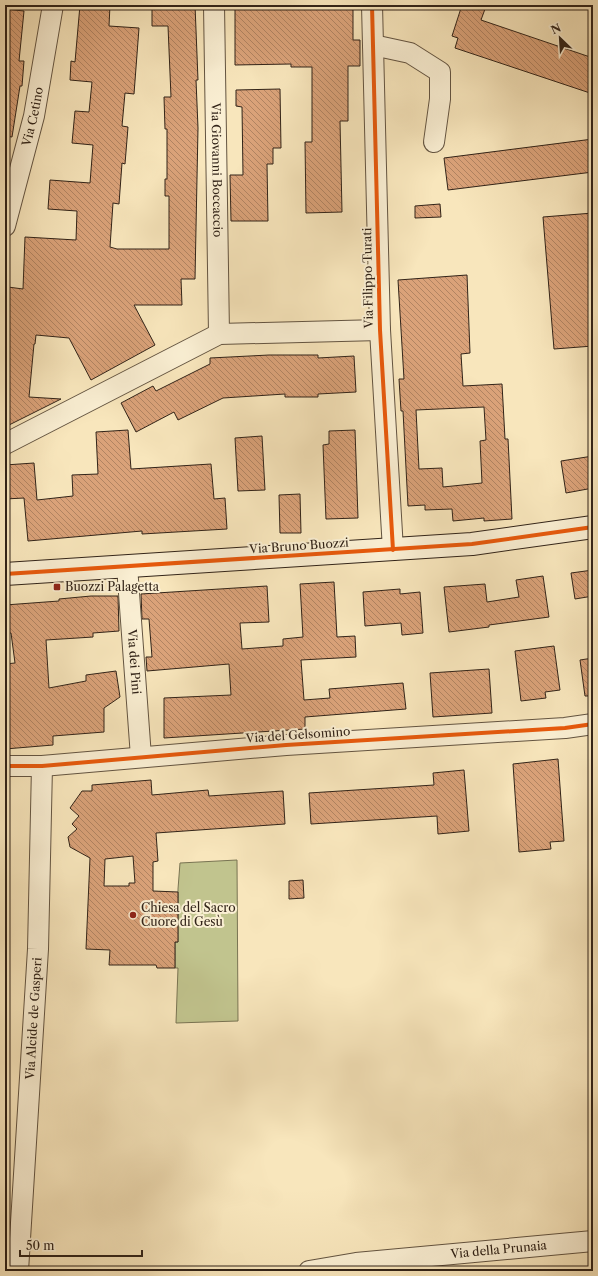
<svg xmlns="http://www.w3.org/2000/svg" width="598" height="1276" font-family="'Libre Caslon Text',serif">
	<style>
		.park { fill: #c1c48e; stroke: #797453 }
		.building { fill: url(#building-back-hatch); stroke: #312318; fill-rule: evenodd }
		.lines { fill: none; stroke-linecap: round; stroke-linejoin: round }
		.street-casing { stroke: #635441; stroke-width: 22 }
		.secondary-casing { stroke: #312318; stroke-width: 24 }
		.street { stroke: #faefd3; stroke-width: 20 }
		.secondary { stroke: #faefd3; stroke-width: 22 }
		.cycleway-casing { stroke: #faefd3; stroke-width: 6 }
		.cycleway { stroke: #e8590c; stroke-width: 4 }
		.poi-dot { fill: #8f2418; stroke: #faefd3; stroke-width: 1.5 }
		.labels { text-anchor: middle; stroke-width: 4; stroke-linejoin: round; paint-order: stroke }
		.street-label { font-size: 12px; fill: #312318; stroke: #faefd3 }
		.poi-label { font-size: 12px; fill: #312318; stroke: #faefd3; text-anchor: start }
	</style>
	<defs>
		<pattern id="building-back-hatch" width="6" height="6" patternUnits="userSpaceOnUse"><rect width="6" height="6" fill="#daa279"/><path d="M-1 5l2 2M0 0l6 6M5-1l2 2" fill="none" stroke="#b18462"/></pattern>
	</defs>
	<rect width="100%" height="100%" fill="#f8e6bc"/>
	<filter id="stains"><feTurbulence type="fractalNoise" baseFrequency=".005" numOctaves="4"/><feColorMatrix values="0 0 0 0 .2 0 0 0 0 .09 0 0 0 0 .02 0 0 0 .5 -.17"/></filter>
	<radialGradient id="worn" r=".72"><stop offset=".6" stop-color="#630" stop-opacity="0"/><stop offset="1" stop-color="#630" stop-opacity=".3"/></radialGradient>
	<polygon class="park" points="237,860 238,1021 176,1023 178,968 175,968 175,942 178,942 178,889 180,863"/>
	<g class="building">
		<polygon points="80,5 110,5 109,26 139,28 134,94 125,93 122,126 128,127 125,164 122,163 119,204 113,203 110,247 117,249 169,249 169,196 165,196 165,179 167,179 167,129 165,129 164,97 171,97 168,26 152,26 152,5 195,5 198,80 196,80 198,128 195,279 181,279 182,305 134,305 155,345 91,380 69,338 36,335 35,344 34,344 29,397 61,399 5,427 5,316 8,287 23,289 25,237 76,240 77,211 48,209 50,180 90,183 93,145 72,143 75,111 89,112 92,82 70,80 71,61 75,62"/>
		<polygon points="235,5 353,5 353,40 360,40 360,66 348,66 348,121 340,121 342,212 306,213 305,142 312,142 312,67 291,67 291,64 235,65"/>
		<polygon points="462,5 472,5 485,9 481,20 593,58 593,94 455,48 458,38 452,36"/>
		<polygon points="5,9 24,11 19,61 24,61 22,86 20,86 12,137 5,136"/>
		<polygon points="280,89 281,148 273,148 273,164 267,164 268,221 231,221 230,175 243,175 242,107 236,106 236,90"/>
		<polygon points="593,139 593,172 448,190 444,158"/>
		<polygon points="440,204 441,217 415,218 415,206"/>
		<polygon points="593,213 593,346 554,349 543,217"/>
		<path d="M467,275L470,353L461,354L463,386L502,384L505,439H508L512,519L484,521V518L453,521L452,509L425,510V505L408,506L403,411H401L399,379H404L398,280ZM484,407L486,440L480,441L482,483L443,487L442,468L419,469L416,410Z"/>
		<polygon points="269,355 318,355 318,358 354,356 356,392 318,394 318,397 285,397 285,394 223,398 178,420 174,412 136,432 121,403 153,386 156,391 210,364 210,358"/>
		<polygon points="128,430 131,469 211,464 214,499 225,498 227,529 142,534 142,531 28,541 24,498 5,499 5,465 34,463 37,500 73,496 72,475 98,474 96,432"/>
		<polygon points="355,430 358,518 326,519 323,445 329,444 329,431"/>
		<polygon points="262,436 265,490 238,491 235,438"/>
		<polygon points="593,456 593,488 566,493 561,461"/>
		<polygon points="300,494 301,533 280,533 279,495"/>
		<polygon points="593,570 593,596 575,599 571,573"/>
		<polygon points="543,576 549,617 489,625 489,627 449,632 444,587 485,584 487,602 519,597 516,580"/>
		<polygon points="334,582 337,637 355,636 356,657 301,660 304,700 330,698 329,689 403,683 406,709 305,717 305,729 164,738 164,698 231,695 229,664 147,671 146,657 152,657 149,619 142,619 141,594 267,586 269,622 240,623 242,649 283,646 283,639 303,637 300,584"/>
		<polygon points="400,589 400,594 420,592 423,633 402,635 401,623 365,626 363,592"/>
		<polygon points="91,596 118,596 119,631 93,633 93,637 46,640 49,688 86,681 86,675 116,671 120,697 104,708 104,732 53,736 53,745 5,749 5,664 15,663 11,633 5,633 5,605 59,601 59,599"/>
		<polygon points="554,646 560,690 545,692 546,698 521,701 515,651"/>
		<polygon points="593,658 593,696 585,696 580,660"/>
		<polygon points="489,669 492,713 433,717 430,673"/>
		<polygon points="558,759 564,841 550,842 551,849 519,852 513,764"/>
		<polygon points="464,770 469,831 438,834 437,816 311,824 309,793 434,785 433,773"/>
		<path d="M151,780L152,795L208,790L209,796L283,791L285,824L156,833L158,861L153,862V891L178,892V942H175V968H157L156,965H109L110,950L86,949L90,858L70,847L68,837L77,829L72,824L79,816L70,808L82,791H92V785ZM133,856L135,883H129V886H104L105,859Z"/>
		<polygon points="303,880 304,898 289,899 289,881"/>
	</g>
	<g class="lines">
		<g class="street-casing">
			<g id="street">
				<path id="s1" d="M214,5L219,334"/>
				<polyline points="372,5 380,330 393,550"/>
				<polyline points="373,45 410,53 440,72 440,99 434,142"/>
				<path id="s2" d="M5,226L34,116L53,5"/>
				<polyline points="5,444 219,334 380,330"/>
				<path id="s3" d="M127,566L141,757"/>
				<polyline points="5,766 42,766 286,745 565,728 593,724"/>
				<path id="s4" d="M18,1271L38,949L42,766"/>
				<path id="s5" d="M309,1271L356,1263L593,1241"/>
			</g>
		</g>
		<g class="secondary-casing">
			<polyline id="secondary" points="5,574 472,544 593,527"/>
		</g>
		<use href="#street" class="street"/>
		<use href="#secondary" class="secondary"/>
		<g class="cycleway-casing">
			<g id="cycleway">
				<polyline points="372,5 380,330 393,550"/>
				<polyline points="5,574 472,544 593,527"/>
				<polyline points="5,766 42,766 286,745 565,728 593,724"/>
			</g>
		</g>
		<use href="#cycleway" class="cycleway"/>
	</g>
	<g class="poi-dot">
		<rect x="53" y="583" width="8" height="8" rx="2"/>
		<circle cx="133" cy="915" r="4"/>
	</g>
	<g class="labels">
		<g class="street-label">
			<text dy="4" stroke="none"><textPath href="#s2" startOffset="113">Via Cetino</textPath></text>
			<text dy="4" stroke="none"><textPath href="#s1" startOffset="165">Via Giovanni Boccaccio</textPath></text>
			<text transform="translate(368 278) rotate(-91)" y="4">Via Filippo Turati</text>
			<text transform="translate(299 546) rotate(-4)" y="4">Via Bruno Buozzi</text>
			<text dy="4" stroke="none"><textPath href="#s3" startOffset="96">Via dei Pini</textPath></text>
			<text transform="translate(298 735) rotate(-4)" y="4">Via del Gelsomino</text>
			<text dy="4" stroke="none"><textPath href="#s4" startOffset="253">Via Alcide de Gasperi</textPath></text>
			<text dy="4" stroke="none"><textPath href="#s5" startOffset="191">Via della Prunaia</textPath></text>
		</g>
		<g class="poi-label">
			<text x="65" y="591">Buozzi Palagetta</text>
			<text x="141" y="912">Chiesa del Sacro<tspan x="141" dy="14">Cuore di Gesù</tspan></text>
		</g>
	</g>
	<rect width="598" height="1276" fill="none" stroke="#f8e6bc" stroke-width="20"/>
	<rect x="6" y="6" width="586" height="1264" fill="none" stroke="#312318" stroke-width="2"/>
	<rect x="10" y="10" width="578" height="1256" fill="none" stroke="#312318"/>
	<g transform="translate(560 38) rotate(335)" stroke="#faefd3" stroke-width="3" paint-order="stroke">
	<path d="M0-3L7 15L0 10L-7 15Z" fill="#312318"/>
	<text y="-6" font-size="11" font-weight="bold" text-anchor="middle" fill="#312318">N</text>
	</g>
	<path d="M20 1250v6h122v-6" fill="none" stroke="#312318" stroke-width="2"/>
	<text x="26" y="1250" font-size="12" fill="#312318" stroke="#faefd3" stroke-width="3" paint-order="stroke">50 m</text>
	<rect width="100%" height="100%" filter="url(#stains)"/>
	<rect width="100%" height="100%" fill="url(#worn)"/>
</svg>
